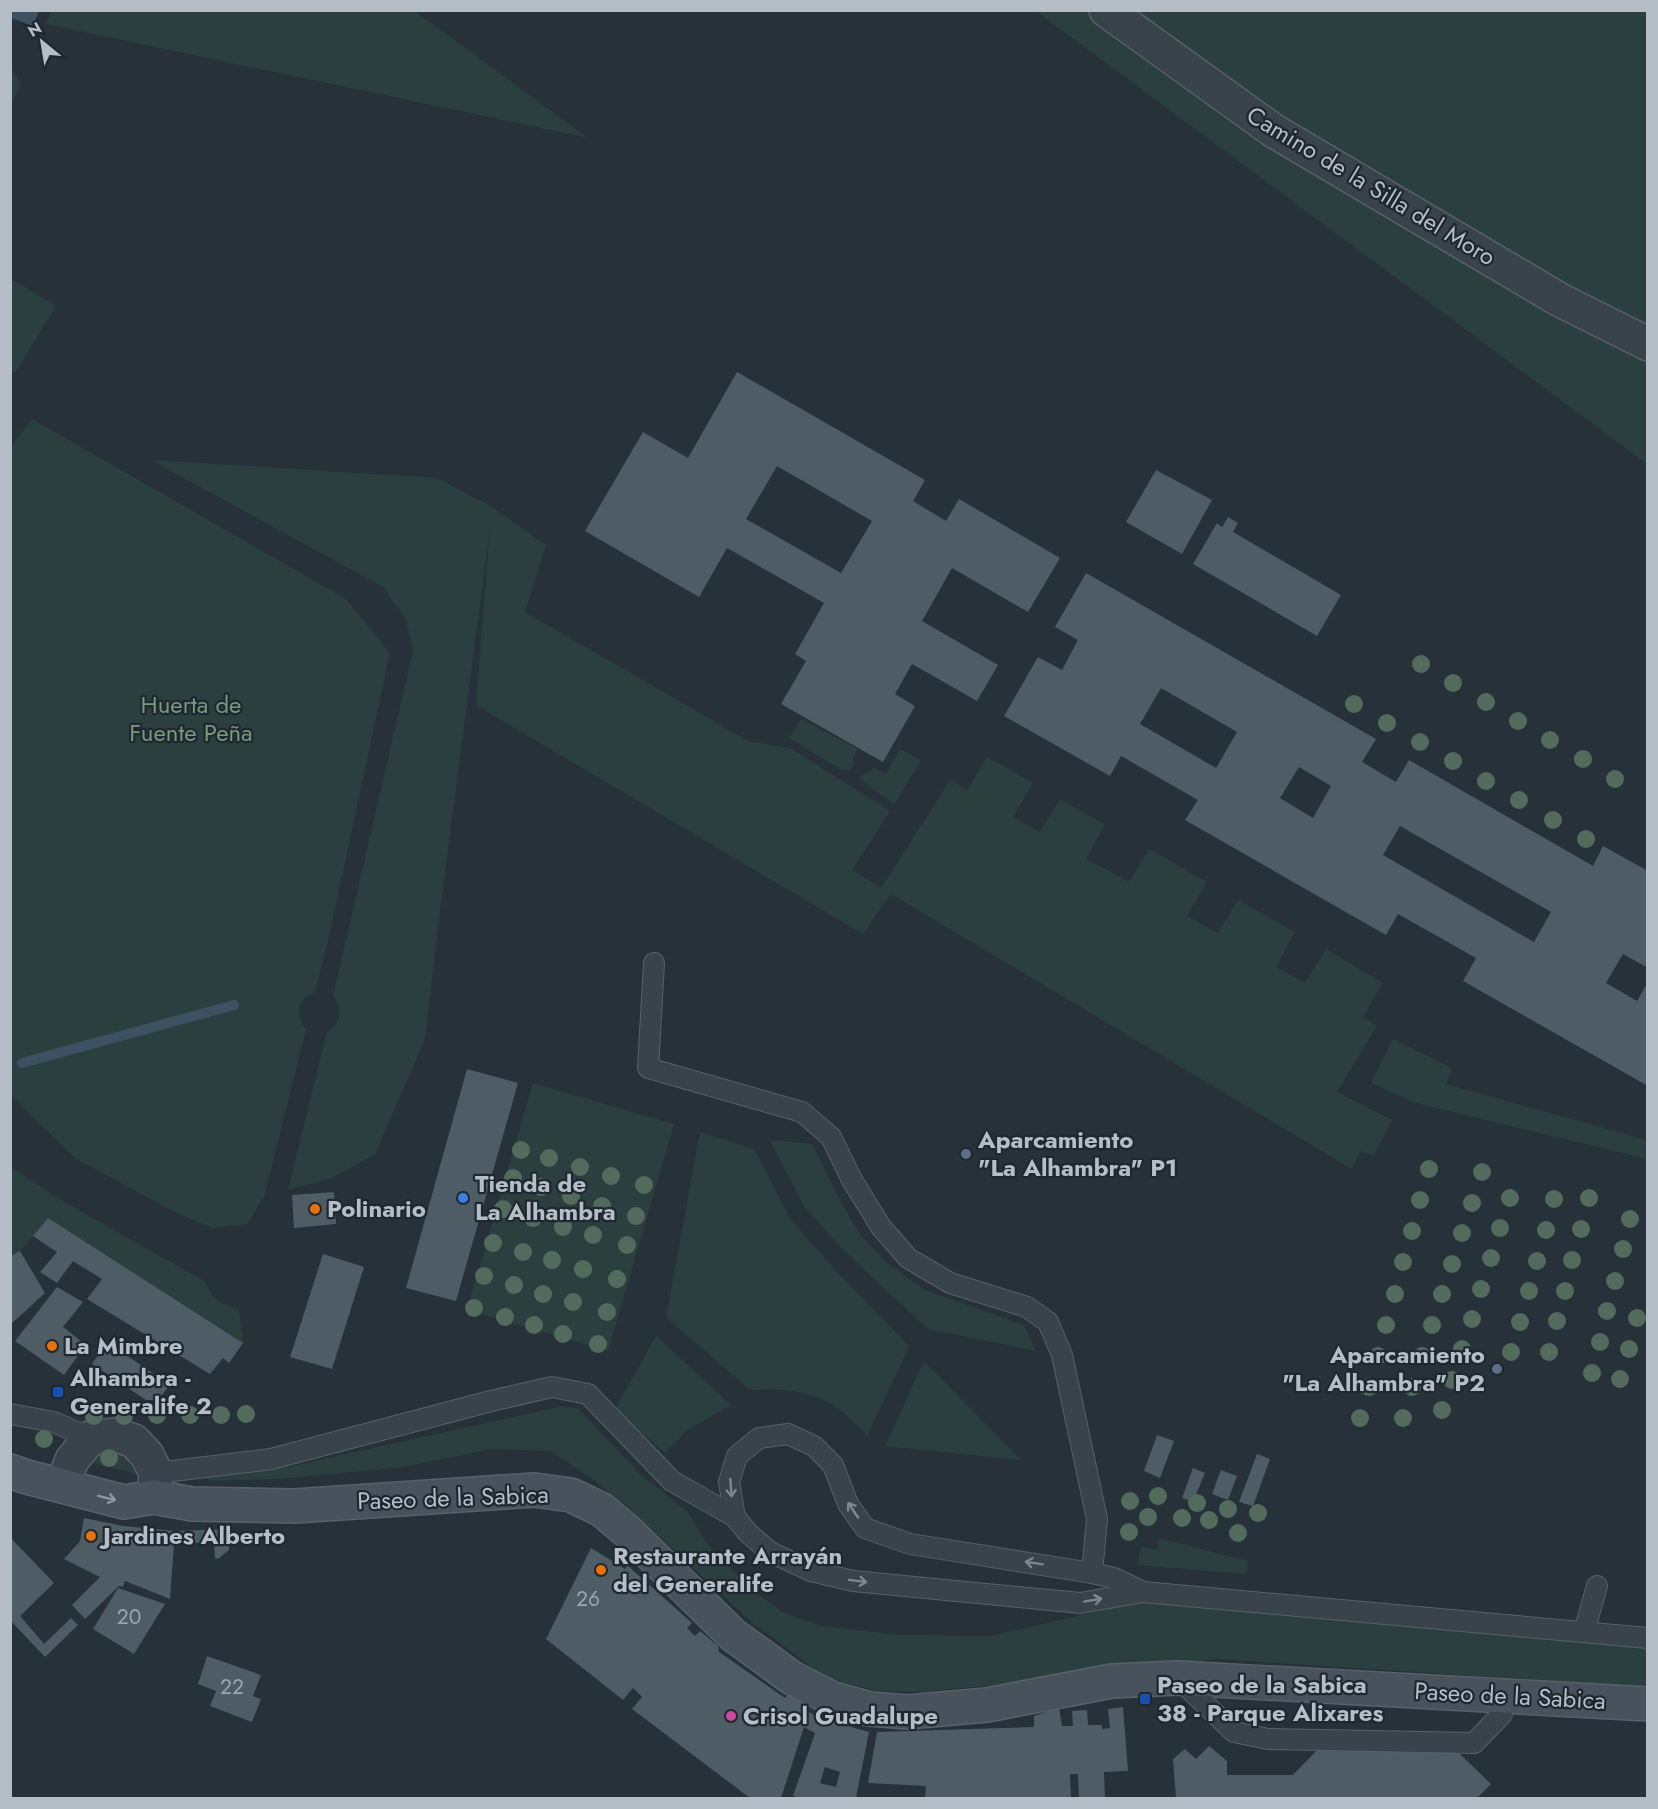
<svg xmlns="http://www.w3.org/2000/svg" width="1658" height="1809" font-family="Jost,sans-serif">
	<style>
		.green { fill: #2b403e }
		.water { fill: #3d5162 }
		.lines { fill: none; stroke-linecap: round; stroke-linejoin: round }
		.stream { stroke: #3d5162; stroke-width: 10 }
		.building { fill: #4e5c65; fill-rule: evenodd }
		.lane-casing { stroke: #576169; stroke-width: 22 }
		.street-casing { stroke: #576169; stroke-width: 36 }
		.secondary-casing { stroke: #576169; stroke-width: 36 }
		.lane { stroke: #39434b; stroke-width: 20 }
		.street { stroke: #39434b; stroke-width: 33 }
		.secondary { stroke: #48525d; stroke-width: 33 }
		.tree { fill: #526b5d }
		.oneway { stroke: #7d878f }
		.oneway2 { stroke: #8f98a1 }
		.service-dot { fill: #5c6f8a; stroke: #1f2830; stroke-width: 2 }
		.shop-dot { fill: #3f7fe0; stroke: #1f2830; stroke-width: 2 }
		.food-dot { fill: #e8710a; stroke: #1f2830; stroke-width: 2 }
		.transit-dot { fill: #1a4fb4; stroke: #1f2830; stroke-width: 2 }
		.hotel-dot { fill: #d1479c; stroke: #1f2830; stroke-width: 2 }
		.labels { text-anchor: middle; stroke-width: 4.5; stroke-linejoin: round; paint-order: stroke }
		.number-label { font-size: 21px; fill: #9ba6ae }
		.street-label { font-size: 24px; fill: #b5bec6; stroke: #1f2830 }
		.park-label { font-size: 24px; fill: #769a7a; stroke: #1f2830 }
		.poi-label { font-size: 24px; font-weight: bold; fill: #b5bec6; stroke: #1f2830; text-anchor: start }
	</style>
	<rect width="100%" height="100%" fill="#26313a"/>
	<g class="green">
		<polygon points="51,11 415,11 588,138 46,24"/>
		<polygon points="1036,11 1647,11 1647,464"/>
		<polygon points="11,68 21,84 11,105"/>
		<polygon points="10,278 56,306 15,373 10,370"/>
		<path d="M32,419L346,599L390,653L328,941L315,992C297,998 294,1016 306,1029L264,1197L247,1224L212,1228L173,1211L75,1158L11,1095L10,448Z"/>
		<path d="M151,460L437,478L492,507L546,545L525,612L748,741L790,748L890,811L852,870L881,888L950,780L967,790L987,757L1033,783L1013,817L1040,832L1060,799L1105,825L1086,859L1129,882L1149,849L1207,882L1187,916L1218,933L1238,900L1295,932L1276,967L1305,983L1326,949L1383,983L1363,1017L1377,1026L1337,1092L1392,1120L1373,1156L1360,1151L1352,1169L891,894L863,934L476,705L490,528L441,903L425,1039L375,1154L332,1178L288,1190L327,1032C341,1023 344,1009 333,996L413,651L406,619L383,587Z"/>
		<polygon points="801,719 858,749 853,757 854,765 850,770 842,770 789,738"/>
		<polygon points="900,749 921,761 894,804 858,778 874,768 886,774"/>
		<polygon points="1393,1039 1452,1068 1446,1084 1647,1140 1647,1159 1416,1103 1371,1083"/>
		<polygon points="533,1083 674,1124 608,1351 467,1310"/>
		<path d="M700,1132L754,1149L791,1220L837,1272L909,1346L867,1436C832,1395 803,1387 750,1390L666,1317Z"/>
		<polygon points="770,1140 812,1144 838,1197 859,1233 886,1262 925,1290 1024,1325 1036,1351 928,1329 842,1249 804,1206"/>
		<path d="M11,1167L59,1199L204,1281C214,1299 218,1305 239,1308L243,1343L48,1218L20,1251L11,1257Z"/>
		<polygon points="656,1336 731,1405 687,1430 665,1453 615,1409"/>
		<polygon points="924,1361 1021,1460 885,1446"/>
		<polygon points="562,1406 579,1409 641,1475 688,1512 706,1542 751,1589 784,1613 822,1626 901,1635 990,1636 1146,1600 1647,1648 1647,1687 1216,1659 1018,1683 921,1692 878,1691 841,1682 810,1666 747,1618 628,1507 587,1475 550,1451 492,1449 404,1467 280,1479 207,1481 206,1477 283,1468"/>
		<polygon points="112,1447 136,1462 137,1474 89,1462 95,1455"/>
		<polygon points="1159,1538 1248,1561 1246,1574 1137,1565 1141,1547 1158,1550"/>
	</g>
	<polygon class="water" points="11,10 39,10 39,11 33,26 11,18"/>
	<g class="lines">
		<polyline class="stream" points="22,1063 234,1005"/>
	</g>
	<g class="building">
		<path d="M737,372L925,480L913,501L946,521L959,499L1060,558L1028,612L952,568L922,621L998,665L977,701L912,664L895,694L915,706L883,762L781,704L806,661L795,654L824,603L727,548L699,597L585,531L643,432L688,458ZM777,466L872,521L841,573L746,519Z"/>
		<polygon points="1156,470 1212,500 1182,554 1126,522"/>
		<polygon points="1228,517 1238,523 1233,532 1341,595 1317,636 1193,564 1217,523 1222,527"/>
		<path d="M1086,573L1376,739L1362,762L1396,782L1409,760L1593,866L1603,846L1648,871V968L1623,954L1606,983L1637,1001L1648,982V1086L1463,981L1476,958L1398,914L1386,935L1185,820L1198,800L1121,756L1110,776L1004,716L1038,657L1062,670L1078,640L1055,627ZM1161,688L1237,732L1216,768L1140,724ZM1299,767L1331,786L1313,818L1280,798ZM1400,826L1551,912L1534,942L1383,855Z"/>
		<polygon points="467,1069 518,1083 456,1301 406,1288"/>
		<polygon points="334,1192 336,1224 294,1228 292,1195"/>
		<polygon points="48,1218 243,1343 229,1363 223,1358 210,1374 87,1299 102,1279 73,1261 57,1283 40,1272 57,1252 33,1236"/>
		<polygon points="20,1251 45,1293 10,1325 10,1257"/>
		<polygon points="323,1254 364,1267 332,1369 290,1357"/>
		<polygon points="57,1287 83,1302 63,1327 86,1345 64,1375 15,1341"/>
		<polygon points="107,1342 170,1385 158,1400 146,1400 92,1364"/>
		<polygon points="1157,1435 1174,1441 1160,1478 1144,1471"/>
		<polygon points="1257,1454 1270,1459 1253,1506 1239,1502"/>
		<polygon points="1193,1468 1205,1473 1193,1502 1182,1498"/>
		<polygon points="1221,1470 1237,1476 1228,1500 1212,1494"/>
		<polygon points="84,1518 123,1526 175,1531 232,1529 232,1542 229,1542 229,1550 218,1559 215,1558 214,1543 211,1542 174,1544 170,1599 125,1581 123,1587 119,1586 85,1619 72,1605 100,1577 64,1559 80,1541"/>
		<polygon points="10,1537 54,1583 20,1616 44,1644 71,1618 78,1625 45,1657 10,1620"/>
		<path d="M591,1548L625,1569L627,1565L692,1623L687,1628L695,1636L700,1631L718,1646L719,1652L785,1698L789,1694L809,1709V1712L820,1718L869,1732L856,1798H802L793,1796L815,1733L804,1727L781,1798H750L632,1709L642,1697L633,1688L623,1700L546,1639ZM825,1767L840,1772L836,1787L820,1783Z"/>
		<polygon points="118,1588 165,1604 134,1654 93,1629"/>
		<polygon points="207,1656 261,1675 253,1696 261,1699 252,1722 210,1706 216,1691 198,1684"/>
		<polygon points="1123,1707 1128,1771 1104,1772 1105,1798 1079,1798 1078,1774 1070,1774 1071,1798 925,1798 926,1786 868,1783 877,1732 1034,1727 1034,1716 1059,1708 1062,1726 1073,1726 1072,1711 1087,1710 1088,1725 1102,1725 1102,1729 1110,1728 1108,1709"/>
		<polygon points="1209,1746 1227,1761 1227,1775 1293,1775 1319,1748 1457,1751 1491,1784 1478,1797 1480,1798 1176,1798 1173,1759 1185,1749 1196,1759"/>
	</g>
	<g class="lines">
		<g class="lane-casing">
			<g id="lane">
				<polyline points="654,963 648,1068 802,1112 831,1137 852,1180 881,1227 908,1258 950,1283 1027,1307 1048,1322 1062,1355 1097,1519 1092,1573"/>
				<polyline points="10,1414 54,1422 90,1438"/>
				<polyline points="156,1473 271,1459 491,1401 552,1387 588,1394 672,1481 735,1517 748,1533 770,1552 811,1571 853,1581 1080,1603 1143,1592 1648,1638"/>
				<polyline points="735,1517 729,1482 737,1456 759,1438 788,1434 814,1446 833,1465 848,1504 865,1528 910,1544 1092,1573 1114,1578 1143,1592"/>
				<polyline points="1584,1632 1597,1586"/>
				<polyline points="1178,1678 1234,1732 1268,1739 1474,1743 1502,1714 1503,1695"/>
			</g>
		</g>
		<g class="street-casing">
			<g id="street">
				<polyline points="1106,10 1274,131 1560,300 1648,344"/>
				<polyline points="69,1467 72,1460 90,1438 117,1435 134,1441 147,1455 156,1473 154,1497"/>
			</g>
		</g>
		<g class="secondary-casing">
			<polyline id="secondary" points="10,1471 27,1477 124,1502 154,1497 192,1504 295,1506 534,1490 571,1495 602,1510 627,1531 733,1635 792,1678 833,1699 870,1709 908,1712 987,1705 1112,1681 1178,1678 1648,1704"/>
		</g>
		<use href="#lane" class="lane"/>
		<use href="#street" class="street"/>
		<use href="#secondary" class="secondary"/>
	</g>
	<g class="tree">
		<circle cx="1421" cy="664" r="9"/>
		<circle cx="1453" cy="683" r="9"/>
		<circle cx="1486" cy="702" r="9"/>
		<circle cx="1354" cy="704" r="9"/>
		<circle cx="1518" cy="721" r="9"/>
		<circle cx="1387" cy="723" r="9"/>
		<circle cx="1550" cy="740" r="9"/>
		<circle cx="1420" cy="742" r="9"/>
		<circle cx="1583" cy="759" r="9"/>
		<circle cx="1453" cy="761" r="9"/>
		<circle cx="1615" cy="779" r="9"/>
		<circle cx="1486" cy="781" r="9"/>
		<circle cx="1519" cy="800" r="9"/>
		<circle cx="1553" cy="820" r="9"/>
		<circle cx="1586" cy="839" r="9"/>
		<circle cx="521" cy="1150" r="9"/>
		<circle cx="549" cy="1158" r="9"/>
		<circle cx="580" cy="1167" r="9"/>
		<circle cx="1429" cy="1169" r="9"/>
		<circle cx="1482" cy="1172" r="9"/>
		<circle cx="611" cy="1176" r="9"/>
		<circle cx="513" cy="1178" r="9"/>
		<circle cx="644" cy="1185" r="9"/>
		<circle cx="541" cy="1187" r="9"/>
		<circle cx="571" cy="1196" r="9"/>
		<circle cx="1510" cy="1198" r="9"/>
		<circle cx="1589" cy="1198" r="9"/>
		<circle cx="1554" cy="1199" r="9"/>
		<circle cx="1420" cy="1200" r="9"/>
		<circle cx="1472" cy="1203" r="9"/>
		<circle cx="602" cy="1206" r="9"/>
		<circle cx="503" cy="1209" r="9"/>
		<circle cx="636" cy="1216" r="9"/>
		<circle cx="533" cy="1218" r="9"/>
		<circle cx="1630" cy="1219" r="9"/>
		<circle cx="563" cy="1227" r="9"/>
		<circle cx="1500" cy="1228" r="9"/>
		<circle cx="1581" cy="1229" r="9"/>
		<circle cx="1546" cy="1230" r="9"/>
		<circle cx="1412" cy="1231" r="9"/>
		<circle cx="1462" cy="1233" r="9"/>
		<circle cx="593" cy="1235" r="9"/>
		<circle cx="493" cy="1243" r="9"/>
		<circle cx="627" cy="1245" r="9"/>
		<circle cx="1623" cy="1249" r="9"/>
		<circle cx="523" cy="1252" r="9"/>
		<circle cx="1491" cy="1258" r="9"/>
		<circle cx="552" cy="1260" r="9"/>
		<circle cx="1572" cy="1260" r="9"/>
		<circle cx="1537" cy="1261" r="9"/>
		<circle cx="1403" cy="1262" r="9"/>
		<circle cx="1452" cy="1264" r="9"/>
		<circle cx="583" cy="1269" r="9"/>
		<circle cx="484" cy="1276" r="9"/>
		<circle cx="617" cy="1279" r="9"/>
		<circle cx="1615" cy="1281" r="9"/>
		<circle cx="514" cy="1285" r="9"/>
		<circle cx="1481" cy="1289" r="9"/>
		<circle cx="1529" cy="1291" r="9"/>
		<circle cx="1565" cy="1291" r="9"/>
		<circle cx="543" cy="1294" r="9"/>
		<circle cx="1395" cy="1294" r="9"/>
		<circle cx="1442" cy="1294" r="9"/>
		<circle cx="573" cy="1302" r="9"/>
		<circle cx="474" cy="1308" r="9"/>
		<circle cx="1607" cy="1311" r="9"/>
		<circle cx="607" cy="1312" r="9"/>
		<circle cx="505" cy="1317" r="9"/>
		<circle cx="1637" cy="1318" r="9"/>
		<circle cx="1472" cy="1319" r="9"/>
		<circle cx="1557" cy="1321" r="9"/>
		<circle cx="1520" cy="1322" r="9"/>
		<circle cx="534" cy="1325" r="9"/>
		<circle cx="1386" cy="1325" r="9"/>
		<circle cx="1432" cy="1325" r="9"/>
		<circle cx="563" cy="1334" r="9"/>
		<circle cx="1600" cy="1342" r="9"/>
		<circle cx="598" cy="1344" r="9"/>
		<circle cx="1462" cy="1349" r="9"/>
		<circle cx="1629" cy="1349" r="9"/>
		<circle cx="1511" cy="1352" r="9"/>
		<circle cx="1549" cy="1352" r="9"/>
		<circle cx="1378" cy="1356" r="9"/>
		<circle cx="1422" cy="1356" r="9"/>
		<circle cx="1592" cy="1373" r="9"/>
		<circle cx="1620" cy="1379" r="9"/>
		<circle cx="1452" cy="1380" r="9"/>
		<circle cx="1369" cy="1387" r="9"/>
		<circle cx="1412" cy="1387" r="9"/>
		<circle cx="1442" cy="1410" r="9"/>
		<circle cx="246" cy="1414" r="9"/>
		<circle cx="157" cy="1415" r="9"/>
		<circle cx="190" cy="1415" r="9"/>
		<circle cx="221" cy="1415" r="9"/>
		<circle cx="94" cy="1416" r="9"/>
		<circle cx="124" cy="1416" r="9"/>
		<circle cx="1360" cy="1418" r="9"/>
		<circle cx="1403" cy="1418" r="9"/>
		<circle cx="44" cy="1439" r="9"/>
		<circle cx="109" cy="1458" r="9"/>
		<circle cx="1158" cy="1496" r="9"/>
		<circle cx="1130" cy="1501" r="9"/>
		<circle cx="1197" cy="1503" r="9"/>
		<circle cx="1228" cy="1509" r="9"/>
		<circle cx="1258" cy="1513" r="9"/>
		<circle cx="1148" cy="1517" r="9"/>
		<circle cx="1182" cy="1518" r="9"/>
		<circle cx="1209" cy="1520" r="9"/>
		<circle cx="1129" cy="1532" r="9"/>
		<circle cx="1238" cy="1533" r="9"/>
	</g>
	<defs><path id="oneway-shaft" d="M-6 0H5M1.5-3L5.5 0L1.5 3" fill="none" stroke-width="1.6" stroke-linecap="round" stroke-linejoin="round" transform="scale(1.5)"/></defs>
	<g class="oneway">
		<use href="#oneway-shaft" transform="translate(731 1488) rotate(86)"/>
		<use href="#oneway-shaft" transform="translate(853 1510) rotate(-124)"/>
		<use href="#oneway-shaft" transform="translate(1034 1563) rotate(-171)"/>
		<use href="#oneway-shaft" transform="translate(858 1581) rotate(7)"/>
		<use href="#oneway-shaft" transform="translate(1093 1600) rotate(-10)"/>
	</g>
	<use class="oneway2" href="#oneway-shaft" transform="translate(107 1498) rotate(14)"/>
	<g class="service-dot">
		<circle cx="966" cy="1154" r="6"/>
		<circle cx="1497" cy="1369" r="6"/>
	</g>
	<circle class="shop-dot" cx="463" cy="1198" r="6"/>
	<g class="food-dot">
		<circle cx="315" cy="1209" r="6"/>
		<circle cx="52" cy="1346" r="6"/>
		<circle cx="91" cy="1536" r="6"/>
		<circle cx="601" cy="1570" r="6"/>
	</g>
	<g class="transit-dot">
		<rect x="52" y="1386" width="12" height="12" rx="3"/>
		<rect x="1139" y="1693" width="12" height="12" rx="3"/>
	</g>
	<circle class="hotel-dot" cx="731" cy="1716" r="6"/>
	<g class="labels">
		<g class="number-label">
			<text x="588" y="1606">26</text>
			<text x="129" y="1624">20</text>
			<text x="232" y="1694">22</text>
		</g>
		<g class="street-label">
			<text transform="translate(1371 186) rotate(31)" y="8">Camino de la Silla del Moro</text>
			<text transform="translate(453 1498) rotate(-2)" y="8">Paseo de la Sabica</text>
			<text transform="translate(1510 1696) rotate(3)" y="8">Paseo de la Sabica</text>
		</g>
		<g class="park-label">
			<text x="191" y="713">Huerta de<tspan x="191" dy="28">Fuente Peña</tspan></text>
		</g>
		<g class="poi-label">
			<text x="978" y="1148">Aparcamiento<tspan x="978" dy="28">"La Alhambra" P1</tspan></text>
			<text x="475" y="1192">Tienda de<tspan x="475" dy="28">La Alhambra</tspan></text>
			<text x="327" y="1217">Polinario</text>
			<text x="64" y="1354">La Mimbre</text>
			<text x="1485" y="1363" text-anchor="end">Aparcamiento<tspan x="1485" dy="28">"La Alhambra" P2</tspan></text>
			<text x="70" y="1386">Alhambra -<tspan x="70" dy="28">Generalife 2</tspan></text>
			<text x="103" y="1544">Jardines Alberto</text>
			<text x="613" y="1564">Restaurante Arrayán<tspan x="613" dy="28">del Generalife</tspan></text>
			<text x="1157" y="1693">Paseo de la Sabica<tspan x="1157" dy="28">38 - Parque Alixares</tspan></text>
			<text x="743" y="1724">Crisol Guadalupe</text>
		</g>
	</g>
	<rect width="1658" height="1809" fill="none" stroke="#b5bec6" stroke-width="24"/>
	<g transform="translate(42 42) rotate(330)" stroke="#1f2830" stroke-width="4.5" paint-order="stroke">
	<path d="M0-4.5L10 22L0 15L-10 22Z" fill="#b5bec6"/>
	<text y="-9" font-size="16" font-weight="bold" text-anchor="middle" fill="#b5bec6">N</text>
	</g>
</svg>
